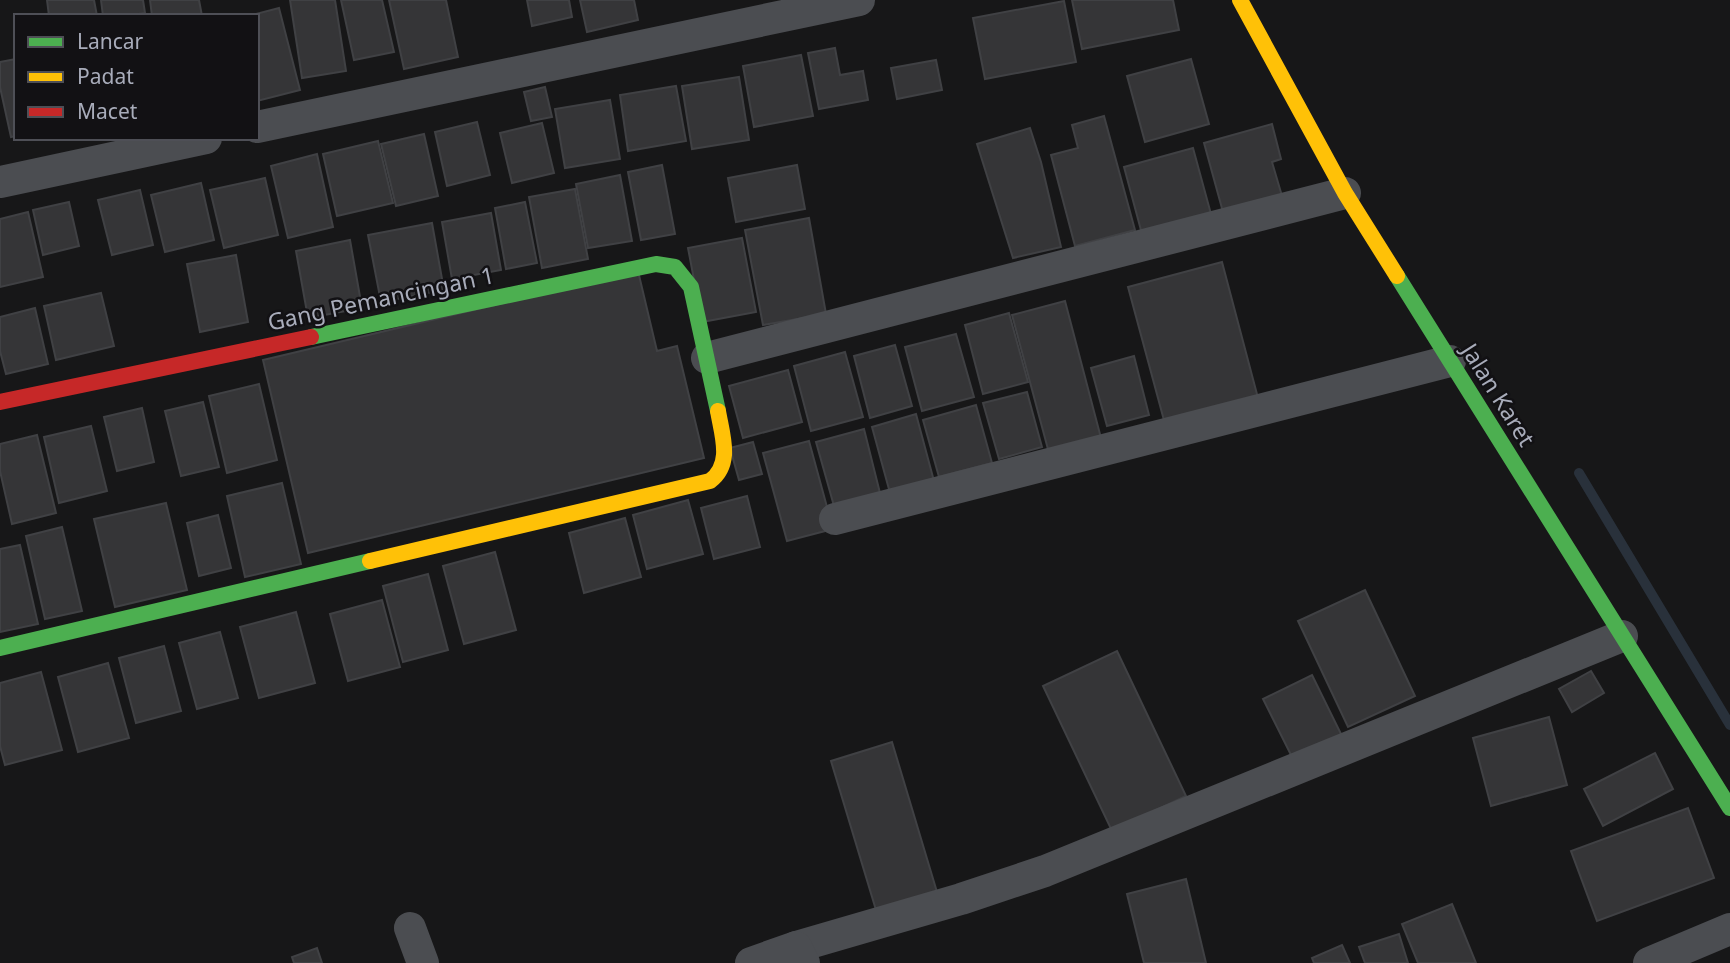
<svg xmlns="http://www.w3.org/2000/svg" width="1730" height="963" font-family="'Noto Sans',sans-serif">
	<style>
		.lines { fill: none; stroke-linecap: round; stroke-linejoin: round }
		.stream { stroke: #29313b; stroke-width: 10 }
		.building { fill: #353537; stroke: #404144; stroke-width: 2 }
		.street { stroke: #4b4d51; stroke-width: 32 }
		.fast { stroke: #4caf50; stroke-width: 16 }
		.slow { stroke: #ffc107; stroke-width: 16 }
		.jam { stroke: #c62828; stroke-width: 16 }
		.labels { text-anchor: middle; stroke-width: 5; stroke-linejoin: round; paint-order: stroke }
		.street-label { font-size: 23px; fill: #a8acba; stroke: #121114 }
	</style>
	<rect width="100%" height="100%" fill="#171718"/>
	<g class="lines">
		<polyline class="stream" points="1579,473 1730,725"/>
	</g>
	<g class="building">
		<polygon points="47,0 94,0 97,16 49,16"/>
		<polygon points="101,0 143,0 145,13 125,16 103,16"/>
		<polygon points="150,0 199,0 202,16 152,16"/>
		<polygon points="290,0 335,0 346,71 302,78"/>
		<polygon points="341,0 382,0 394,52 354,60"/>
		<polygon points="389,0 446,0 458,57 404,69"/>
		<polygon points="527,0 569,0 572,17 532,26"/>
		<polygon points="580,0 634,0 638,20 587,32"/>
		<polygon points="1072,0 1173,0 1179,30 1082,49"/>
		<polygon points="1064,1 1076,62 985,79 973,18"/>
		<polygon points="279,8 300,90 257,101 257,16 248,16"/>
		<polygon points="835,48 840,75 863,71 868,100 819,109 808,53"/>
		<polygon points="801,55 813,116 754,127 743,66"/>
		<polygon points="16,59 16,136 11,137 0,87 0,62"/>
		<polygon points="1191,59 1209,124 1145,142 1127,76"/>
		<polygon points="936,60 942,90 897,99 891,68"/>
		<polygon points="739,77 749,140 692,149 682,86"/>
		<polygon points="676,86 686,141 628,151 620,95"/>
		<polygon points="545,87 552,117 531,121 524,92"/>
		<polygon points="610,100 620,159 565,168 555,109"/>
		<polygon points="1104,116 1135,230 1075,246 1051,155 1078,148 1072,125"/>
		<polygon points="477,122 490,175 447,186 435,132"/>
		<polygon points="542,123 554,173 512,183 500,133"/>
		<polygon points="1272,124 1281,159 1272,162 1282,196 1223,212 1204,143"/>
		<polygon points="1030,128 1041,162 1061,247 1013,258 977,144"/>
		<polygon points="424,134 438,196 396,206 381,144"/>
		<polygon points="378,141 393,203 337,216 323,154"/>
		<polygon points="1193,148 1211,214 1142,234 1124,167"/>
		<polygon points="317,154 333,227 288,238 271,166"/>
		<polygon points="662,165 675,234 641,240 628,172"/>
		<polygon points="797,165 805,209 736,222 728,178"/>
		<polygon points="620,175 632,241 588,248 576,184"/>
		<polygon points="265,178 278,235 224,248 210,190"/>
		<polygon points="201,183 214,240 165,252 151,195"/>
		<polygon points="575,189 588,259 542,268 529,197"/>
		<polygon points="140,190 153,245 112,255 98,200"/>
		<polygon points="69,202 79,246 43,255 33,210"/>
		<polygon points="525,202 537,263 506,269 495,208"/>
		<polygon points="28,212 43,277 0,287 0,219"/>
		<polygon points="491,213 501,270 452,279 442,222"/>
		<polygon points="809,218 826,314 763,325 745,230"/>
		<polygon points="432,223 444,290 381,302 368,235"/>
		<polygon points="742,238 756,312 702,322 688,248"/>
		<polygon points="350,240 362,308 308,318 296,251"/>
		<polygon points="236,255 248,322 200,332 187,264"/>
		<polygon points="1222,262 1258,398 1165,424 1128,287"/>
		<polygon points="638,271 657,351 677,346 704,458 308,553 263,360"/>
		<polygon points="101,293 114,346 56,360 44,306"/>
		<polygon points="1065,301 1101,438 1049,453 1012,315"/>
		<polygon points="35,308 48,364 6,374 0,351 0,317"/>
		<polygon points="1009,313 1028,382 983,394 965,325"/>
		<polygon points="956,334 974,397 922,411 905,347"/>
		<polygon points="895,345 912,406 870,418 854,356"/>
		<polygon points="845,352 863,417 811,431 794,366"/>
		<polygon points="1134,356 1149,415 1107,426 1091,368"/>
		<polygon points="788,370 802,422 743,438 729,386"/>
		<polygon points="259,384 277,460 227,473 209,396"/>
		<polygon points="1027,392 1042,447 999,459 983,403"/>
		<polygon points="203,402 219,467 181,476 165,411"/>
		<polygon points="976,405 992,463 939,477 923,420"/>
		<polygon points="142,408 154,462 117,471 104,417"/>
		<polygon points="916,414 934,481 890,493 872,427"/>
		<polygon points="91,426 107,491 59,503 44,437"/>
		<polygon points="864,429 880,493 834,506 816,442"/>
		<polygon points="37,435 56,513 12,524 0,471 0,444"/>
		<polygon points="809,441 833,529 787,541 763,453"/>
		<polygon points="753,442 762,474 739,480 730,448"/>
		<polygon points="282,483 301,564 245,577 227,496"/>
		<polygon points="747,496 760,547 714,559 701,508"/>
		<polygon points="688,500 703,554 647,569 633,515"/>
		<polygon points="166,503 187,590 115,607 94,519"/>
		<polygon points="218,515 231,568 199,576 187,523"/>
		<polygon points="625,518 641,577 584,593 569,533"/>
		<polygon points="62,527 82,611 45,619 26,536"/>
		<polygon points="20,545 38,624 0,632 0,549"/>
		<polygon points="495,552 516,630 464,644 443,566"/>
		<polygon points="428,574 448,650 403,662 383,586"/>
		<polygon points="1365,590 1415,696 1348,727 1298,621"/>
		<polygon points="382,600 400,667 348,681 330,614"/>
		<polygon points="296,612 315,683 259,698 240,627"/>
		<polygon points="220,632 238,698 197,709 179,643"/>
		<polygon points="164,646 181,711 136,723 119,658"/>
		<polygon points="1117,651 1186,796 1112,831 1043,686"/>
		<polygon points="108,663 129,738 78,752 58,677"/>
		<polygon points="1591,671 1604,693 1572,712 1559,689"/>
		<polygon points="41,672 62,750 5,765 0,746 0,683"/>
		<polygon points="1312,675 1343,738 1294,761 1263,699"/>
		<polygon points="1549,717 1567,785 1491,806 1473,738"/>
		<polygon points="892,742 937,892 876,910 831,761"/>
		<polygon points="1655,753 1673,789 1603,826 1584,789"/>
		<polygon points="1688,808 1714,878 1597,921 1571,851"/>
		<polygon points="1186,879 1206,963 1144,963 1127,894"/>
		<polygon points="1452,904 1476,963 1418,963 1402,924"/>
		<polygon points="1399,934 1408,963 1365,963 1359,947"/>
		<polygon points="1342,945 1350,963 1314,963 1312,958"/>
		<polygon points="317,948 322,963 294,963 292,957"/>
	</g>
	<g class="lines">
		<g class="street">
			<polyline points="257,127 859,0"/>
			<polyline points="0,182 206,138"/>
			<polyline points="707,358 1345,193"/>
			<polyline points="835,519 1450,361"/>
			<polyline points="410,928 423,963"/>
			<polyline points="796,947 961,899 1045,871 1622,636"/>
			<polyline points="751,963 796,947 804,963"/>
			<polyline points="1649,963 1730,929"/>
		</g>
		<g class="fast">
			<polyline points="1397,276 1730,808"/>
			<polyline points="311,337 656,264 675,267 691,287 718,411"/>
			<polyline points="0,648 370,561"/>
		</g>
		<g class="slow">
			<polyline points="1240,0 1345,193 1397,276"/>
			<path d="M370,561L710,481C733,464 722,435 718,411"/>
		</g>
		<polyline class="jam" points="0,402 311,337"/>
	</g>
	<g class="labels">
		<g class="street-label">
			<text transform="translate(381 299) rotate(-12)" y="8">Gang Pemancingan 1</text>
			<text transform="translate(1498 395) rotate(58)" y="8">Jalan Karet</text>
		</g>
	</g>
	<rect x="14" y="14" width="245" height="126" fill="#121114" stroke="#4e4f56" stroke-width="2"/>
	<rect x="28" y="37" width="35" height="10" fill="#4caf50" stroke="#4e4f56" stroke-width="2"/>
	<text x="77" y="49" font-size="21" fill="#a8acba">Lancar</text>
	<rect x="28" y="72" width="35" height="10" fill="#ffc107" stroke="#4e4f56" stroke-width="2"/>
	<text x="77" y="84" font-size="21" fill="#a8acba">Padat</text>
	<rect x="28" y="107" width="35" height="10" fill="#c62828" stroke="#4e4f56" stroke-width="2"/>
	<text x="77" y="119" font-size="21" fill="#a8acba">Macet</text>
</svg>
